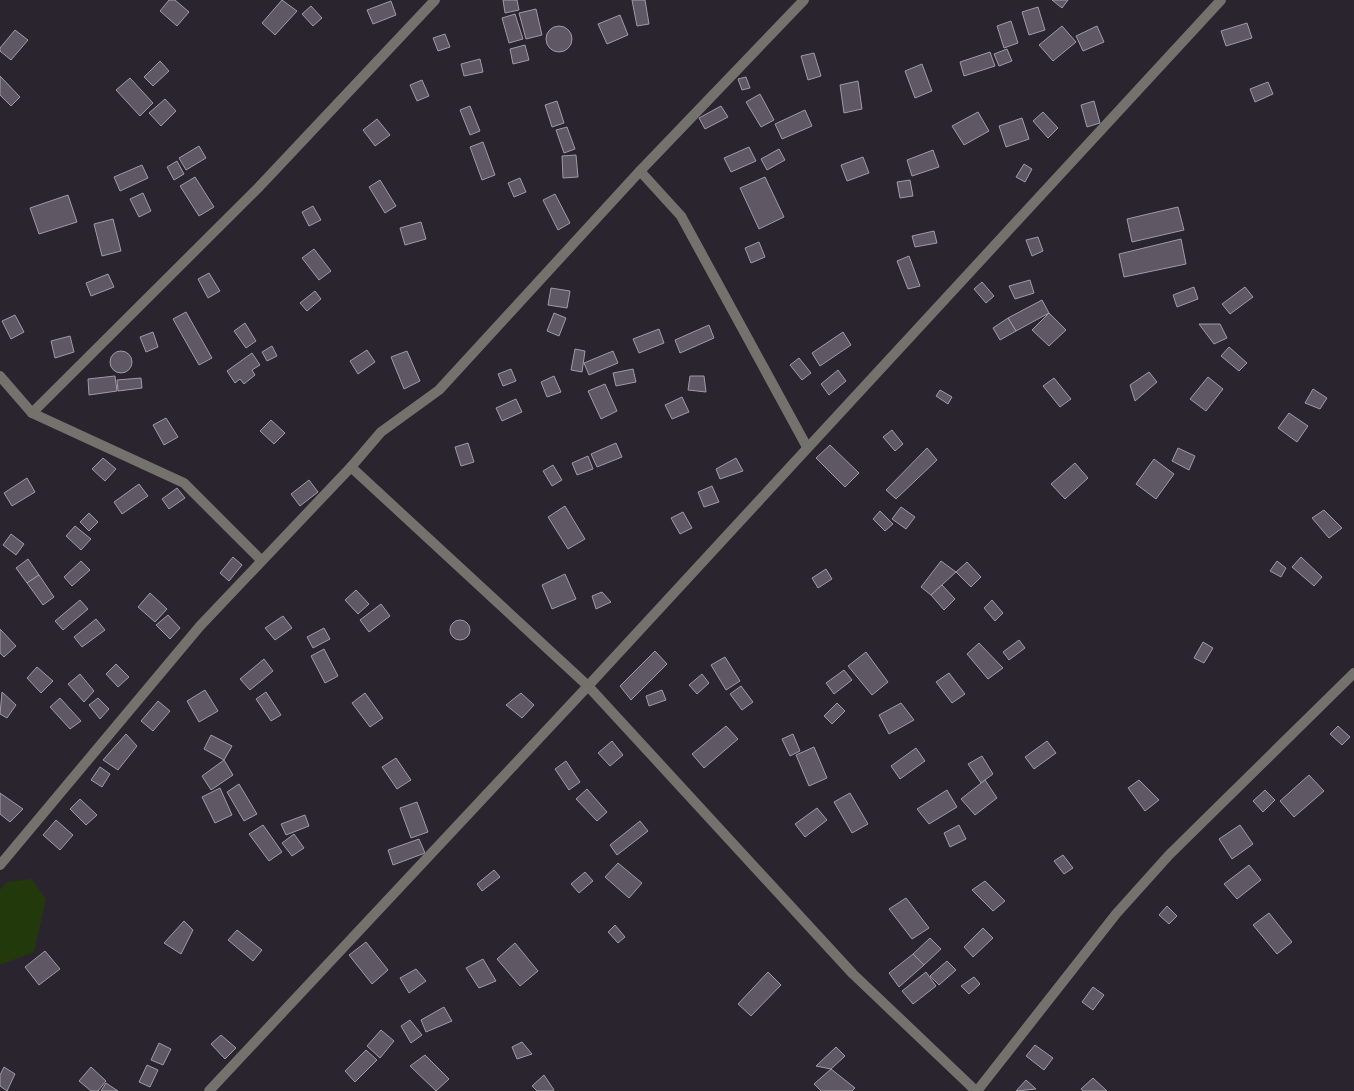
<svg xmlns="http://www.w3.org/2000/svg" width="1354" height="1091" font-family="'Roboto Serif',serif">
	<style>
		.green { fill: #22390c }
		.building { fill: #5f5864; stroke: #a199a7 }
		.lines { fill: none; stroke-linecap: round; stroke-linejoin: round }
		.street { stroke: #74726c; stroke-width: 10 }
	</style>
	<rect width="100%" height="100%" fill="#2a242f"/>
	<polygon class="green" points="32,879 46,899 34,952 0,965 0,890 7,882"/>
	<g class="building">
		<polygon points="169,0 175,0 189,12 177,26 160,11"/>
		<polygon points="282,0 297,11 275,35 262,23"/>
		<polygon points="503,0 517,0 519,10 505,13"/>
		<polygon points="632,0 645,0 649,24 637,26"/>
		<polygon points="1052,0 1068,0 1062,8"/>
		<polygon points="391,1 396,15 373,24 367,10"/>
		<polygon points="311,6 322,18 313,26 302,14"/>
		<polygon points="1038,7 1045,30 1029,35 1022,12"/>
		<polygon points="536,9 542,35 526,39 519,13"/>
		<polygon points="515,14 523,39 509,43 502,18"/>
		<polygon points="620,15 628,35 607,44 598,24"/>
		<polygon points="1011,21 1018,43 1004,48 997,26"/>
		<polygon points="1247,23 1252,38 1226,46 1221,31"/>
		<circle cx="559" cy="39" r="13"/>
		<polygon points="1062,26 1076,42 1053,61 1039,45"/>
		<polygon points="1097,26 1104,42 1083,51 1076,36"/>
		<polygon points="15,30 28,40 11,60 0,51 0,48"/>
		<polygon points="445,34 450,47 438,51 433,38"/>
		<polygon points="525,45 529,60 513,64 510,49"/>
		<polygon points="1007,49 1012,61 999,66 994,54"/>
		<polygon points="990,52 995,66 964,76 960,62"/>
		<polygon points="814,53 821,76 808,80 801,56"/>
		<polygon points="480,59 483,72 464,76 461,64"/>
		<polygon points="160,61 169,71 153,86 144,77"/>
		<polygon points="922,64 932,91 915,98 905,71"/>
		<polygon points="0,76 20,97 11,106 0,95"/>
		<polygon points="746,77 750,88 742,90 738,79"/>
		<polygon points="130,78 153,103 140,116 116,90"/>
		<polygon points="422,80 429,96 417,101 410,85"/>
		<polygon points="858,81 862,109 844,113 840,85"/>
		<polygon points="1268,82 1273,94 1255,102 1250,89"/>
		<polygon points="760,94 774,120 761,127 746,102"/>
		<polygon points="165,99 176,111 161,126 149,113"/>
		<polygon points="557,101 564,123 552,127 545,105"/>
		<polygon points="1094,101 1100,123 1087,127 1081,105"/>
		<polygon points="470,106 480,131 470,135 460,110"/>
		<polygon points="721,106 728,117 705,129 699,118"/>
		<polygon points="805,110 812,126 782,139 775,124"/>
		<polygon points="978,112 989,131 964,145 952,126"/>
		<polygon points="1043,112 1058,128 1048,138 1033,121"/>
		<polygon points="1022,118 1029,139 1006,147 999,126"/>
		<polygon points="377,119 390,135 375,146 363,130"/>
		<polygon points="567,127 575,149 564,153 556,130"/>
		<polygon points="483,142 495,175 482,180 470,147"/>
		<polygon points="199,146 206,158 186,170 179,158"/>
		<polygon points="749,147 756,161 731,172 724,158"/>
		<polygon points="779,149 785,160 767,170 761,159"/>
		<polygon points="933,150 939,167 912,176 907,160"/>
		<polygon points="576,155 578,177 563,178 562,156"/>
		<polygon points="863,157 869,173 847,181 841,165"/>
		<polygon points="177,161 184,174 174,180 167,167"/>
		<polygon points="1024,164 1032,169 1025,182 1016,177"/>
		<polygon points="142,165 148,178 120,191 114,177"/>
		<polygon points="195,177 214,207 199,216 180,186"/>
		<polygon points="765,177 784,217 759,229 740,188"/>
		<polygon points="520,178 526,192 514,197 508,183"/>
		<polygon points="380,180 396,206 385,213 369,187"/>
		<polygon points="910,180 913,196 900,198 897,182"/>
		<polygon points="143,193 151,211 139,217 130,199"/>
		<polygon points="555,194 570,223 558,230 543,200"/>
		<polygon points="68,195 77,222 39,234 30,208"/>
		<polygon points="313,206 321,220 309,226 302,212"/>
		<polygon points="1178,207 1184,230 1132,242 1127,219"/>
		<polygon points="113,219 121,251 102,256 94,224"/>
		<polygon points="421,222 426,239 405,245 400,228"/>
		<polygon points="934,231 937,243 915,247 912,236"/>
		<polygon points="1038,237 1043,251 1032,256 1026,240"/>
		<polygon points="1181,239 1186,264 1124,277 1119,254"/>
		<polygon points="759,242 765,257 751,263 745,248"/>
		<polygon points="314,249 331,271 319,280 302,258"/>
		<polygon points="909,256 920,286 908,289 897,261"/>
		<polygon points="209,273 220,291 208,298 198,279"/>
		<polygon points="108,274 114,287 91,296 86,283"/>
		<polygon points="1030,280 1034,293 1015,299 1009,286"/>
		<polygon points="982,282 994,296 986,303 974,289"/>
		<polygon points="1194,287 1198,299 1177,307 1173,295"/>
		<polygon points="1245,287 1253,297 1230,314 1222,304"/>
		<polygon points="551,288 570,291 567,308 548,305"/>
		<polygon points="315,291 321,299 307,311 300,303"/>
		<polygon points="1042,300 1049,313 1016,331 1008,318"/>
		<polygon points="186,312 212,358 199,365 173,319"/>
		<polygon points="554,313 566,318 559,336 547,331"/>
		<polygon points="1049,313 1066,330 1049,346 1032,330"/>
		<polygon points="15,315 24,332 11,339 2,321"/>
		<polygon points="1008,318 1016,331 1000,340 993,328"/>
		<polygon points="245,323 256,341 246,348 234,331"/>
		<polygon points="1199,324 1220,324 1227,338 1214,344"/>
		<polygon points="709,325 714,338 680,353 675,340"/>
		<polygon points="659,329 664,343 639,353 633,339"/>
		<polygon points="153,332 158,347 146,352 140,337"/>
		<polygon points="843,332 851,345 820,366 812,353"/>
		<polygon points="70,336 74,352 55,358 51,341"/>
		<polygon points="272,346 277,356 267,361 262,352"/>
		<polygon points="1229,347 1247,363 1239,371 1221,356"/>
		<polygon points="575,349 585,351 582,372 571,370"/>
		<polygon points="367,350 375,362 358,374 350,361"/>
		<polygon points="407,351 420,381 404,389 391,357"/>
		<polygon points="613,351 618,363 589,375 584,363"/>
		<circle cx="121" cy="362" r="11"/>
		<polygon points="252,353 260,365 252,370 255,375 244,384 240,379 235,383 227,371"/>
		<polygon points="799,358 811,373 802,380 790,365"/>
		<polygon points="511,369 516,381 503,386 498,374"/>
		<polygon points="633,369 636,382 616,386 613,373"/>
		<polygon points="838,370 846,381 829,395 821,384"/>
		<polygon points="1149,372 1157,382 1135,401 1130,385"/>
		<polygon points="115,376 117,391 89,395 88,379"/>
		<polygon points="554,376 561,392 547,397 541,382"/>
		<polygon points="690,376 704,376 706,392 688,390"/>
		<polygon points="1208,377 1223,389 1206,411 1190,399"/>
		<polygon points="141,378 142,388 118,391 117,380"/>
		<polygon points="1054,378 1071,399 1060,407 1043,386"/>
		<polygon points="605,384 617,411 601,419 588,391"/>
		<polygon points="1313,389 1327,398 1320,409 1305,403"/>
		<polygon points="940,390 952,397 948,404 936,396"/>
		<polygon points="682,397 689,412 672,419 665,405"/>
		<polygon points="516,399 522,412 502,421 496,408"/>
		<polygon points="1289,413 1308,426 1297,442 1278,428"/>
		<polygon points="166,418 178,437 164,445 153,425"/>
		<polygon points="271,420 285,433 274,444 260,431"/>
		<polygon points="892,430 903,444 895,451 883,437"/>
		<polygon points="468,443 474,462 461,466 455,447"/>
		<polygon points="616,443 622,457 597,467 591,454"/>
		<polygon points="830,445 859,473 845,487 816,458"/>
		<polygon points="927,448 937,460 896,499 886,490"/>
		<polygon points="1178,448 1195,456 1189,470 1172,461"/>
		<polygon points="588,456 593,469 577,475 572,463"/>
		<polygon points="103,458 116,469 105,481 92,469"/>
		<polygon points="736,458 743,471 720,479 716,469"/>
		<polygon points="1154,459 1174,474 1156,499 1136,484"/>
		<polygon points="1075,463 1088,478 1065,499 1051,484"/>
		<polygon points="553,465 562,480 552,486 543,471"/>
		<polygon points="27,478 35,492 12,506 4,493"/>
		<polygon points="309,480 318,492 300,506 291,494"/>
		<polygon points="139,484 148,496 122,514 114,502"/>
		<polygon points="712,486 719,502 704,507 698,492"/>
		<polygon points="177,488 185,498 169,509 162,499"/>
		<polygon points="565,506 585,539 568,549 548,517"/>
		<polygon points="901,507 915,517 906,529 892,519"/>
		<polygon points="1324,510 1342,528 1329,538 1312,518"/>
		<polygon points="880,511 893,524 885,531 873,519"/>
		<polygon points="683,512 692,528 680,534 671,518"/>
		<polygon points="89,513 98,522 89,531 80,522"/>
		<polygon points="75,526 91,539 81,550 66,536"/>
		<polygon points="11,534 24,544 16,555 3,545"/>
		<polygon points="233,557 242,565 229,581 220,573"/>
		<polygon points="1301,557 1322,577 1314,586 1292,567"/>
		<polygon points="28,559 39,575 27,583 16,568"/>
		<polygon points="81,561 90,570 72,586 64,577"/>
		<polygon points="941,561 956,572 931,595 921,587"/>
		<polygon points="1277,561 1286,568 1281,577 1270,571"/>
		<polygon points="967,562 981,577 971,587 956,572"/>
		<polygon points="826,569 832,579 818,588 812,578"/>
		<polygon points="565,574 576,599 552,609 542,585"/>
		<polygon points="39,575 54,597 43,605 27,583"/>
		<polygon points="942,585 955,599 944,610 931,595"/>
		<polygon points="356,590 369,604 358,614 345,600"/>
		<polygon points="602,592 611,602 596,609 592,596"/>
		<polygon points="150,593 167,609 155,622 138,607"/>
		<polygon points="80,600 88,609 63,630 55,621"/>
		<polygon points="992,600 1003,613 995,621 984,608"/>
		<polygon points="381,604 390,616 369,632 360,620"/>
		<polygon points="168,615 180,628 170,639 156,625"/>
		<polygon points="283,616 292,628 275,640 265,628"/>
		<polygon points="96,619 105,630 82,647 74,637"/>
		<circle cx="460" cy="630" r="10"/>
		<polygon points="324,628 330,639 313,648 307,637"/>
		<polygon points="0,629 16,646 4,657 0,653"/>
		<polygon points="1019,640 1025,648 1009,660 1003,652"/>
		<polygon points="1203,642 1213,648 1204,663 1194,658"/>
		<polygon points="979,643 1003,668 988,679 967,654"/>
		<polygon points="324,649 338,676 325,683 311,656"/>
		<polygon points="655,651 667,664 631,700 620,686"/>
		<polygon points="866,652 888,682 872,695 848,666"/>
		<polygon points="725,657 740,681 726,690 711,665"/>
		<polygon points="264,659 273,671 250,690 240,679"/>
		<polygon points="116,664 129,677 118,687 106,674"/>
		<polygon points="37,667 53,681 41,693 27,678"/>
		<polygon points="844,670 852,680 834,694 826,683"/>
		<polygon points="949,673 965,694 952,703 936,682"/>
		<polygon points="80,674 94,691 84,702 68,684"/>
		<polygon points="702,674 709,683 697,694 689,685"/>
		<polygon points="741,686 753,702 742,710 730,694"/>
		<polygon points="205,690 218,711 199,722 187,701"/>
		<polygon points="662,690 666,700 649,706 646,696"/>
		<polygon points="2,692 16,705 7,718 0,714"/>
		<polygon points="266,692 281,715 271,721 256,699"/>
		<polygon points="365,693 383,718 370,727 352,703"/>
		<polygon points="521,693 534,705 522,718 506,705"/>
		<polygon points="60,698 81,721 70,729 50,707"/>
		<polygon points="98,698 109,709 100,719 89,705"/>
		<polygon points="158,701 170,711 153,731 141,721"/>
		<polygon points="837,703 845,711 832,724 824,716"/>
		<polygon points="901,703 914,720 889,734 879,715"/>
		<polygon points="726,726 738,739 704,768 692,754"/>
		<polygon points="1338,726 1350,737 1342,745 1330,734"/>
		<polygon points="126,734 137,746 118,770 103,760"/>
		<polygon points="793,734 800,751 790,756 782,739"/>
		<polygon points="211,735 232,746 224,760 204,749"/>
		<polygon points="612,741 623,755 610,766 598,753"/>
		<polygon points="1047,741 1056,753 1034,769 1025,757"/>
		<polygon points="814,747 827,778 809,786 796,755"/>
		<polygon points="916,748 925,761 900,779 891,766"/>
		<polygon points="982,756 993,774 981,783 968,764"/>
		<polygon points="396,758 411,780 397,789 382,767"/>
		<polygon points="224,760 233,775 211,790 202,776"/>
		<polygon points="566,761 580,782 569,790 555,769"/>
		<polygon points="100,767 110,774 102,787 91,780"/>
		<polygon points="1309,775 1324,791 1294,817 1280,801"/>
		<polygon points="985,780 997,798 975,815 961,799"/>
		<polygon points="1139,780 1159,800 1145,811 1128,788"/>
		<polygon points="239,784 257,814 244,821 227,792"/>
		<polygon points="220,788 232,815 215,823 202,797"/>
		<polygon points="587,789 607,812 597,821 576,799"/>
		<polygon points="947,790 957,807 929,824 917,809"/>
		<polygon points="1265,790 1275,800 1263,812 1253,801"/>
		<polygon points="0,793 23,809 10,822 0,814"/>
		<polygon points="850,793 868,824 852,833 834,802"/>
		<polygon points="80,799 97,815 86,825 70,809"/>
		<polygon points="417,802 428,832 411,838 400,808"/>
		<polygon points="817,808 827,820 805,837 795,824"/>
		<polygon points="305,815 309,826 286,835 281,824"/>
		<polygon points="56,820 73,835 60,850 43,835"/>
		<polygon points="640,821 648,831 617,855 610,845"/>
		<polygon points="263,825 282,852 269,861 249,834"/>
		<polygon points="959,825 966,839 950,847 944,833"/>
		<polygon points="1240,825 1253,844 1232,859 1219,839"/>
		<polygon points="294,834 304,848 292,856 282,843"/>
		<polygon points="419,839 425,853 393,865 388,850"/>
		<polygon points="1063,855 1073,868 1064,874 1054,861"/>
		<polygon points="618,863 642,883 629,898 605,877"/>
		<polygon points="1249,865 1261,880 1237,899 1224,884"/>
		<polygon points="494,870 500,877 482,891 477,884"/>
		<polygon points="585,872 593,881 579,893 571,884"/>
		<polygon points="985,881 1005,901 993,911 972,890"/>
		<polygon points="906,898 929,928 912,939 889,909"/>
		<polygon points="1167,906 1177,916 1169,924 1159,915"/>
		<polygon points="1269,913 1292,942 1277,954 1253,925"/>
		<polygon points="184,921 193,930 181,954 164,943"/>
		<polygon points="615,925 625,937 618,943 608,932"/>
		<polygon points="983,928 993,938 973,957 964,947"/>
		<polygon points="237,930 262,950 253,961 228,940"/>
		<polygon points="930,938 941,949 924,965 913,954"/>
		<polygon points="366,942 388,970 372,984 349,955"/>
		<polygon points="515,943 538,971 520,986 497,959"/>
		<polygon points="45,951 60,969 39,985 25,967"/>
		<polygon points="913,954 924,965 899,987 889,973"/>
		<polygon points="483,959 496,981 479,988 466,968"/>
		<polygon points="947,961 956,970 939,985 930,976"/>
		<polygon points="416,969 426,981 409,993 400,978"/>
		<polygon points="768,972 781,985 751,1016 738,1004"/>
		<polygon points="926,972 936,986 913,1004 902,991"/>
		<polygon points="974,977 980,984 969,994 961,986"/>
		<polygon points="1093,987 1104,995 1093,1010 1082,1002"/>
		<polygon points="444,1007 452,1021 426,1032 421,1020"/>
		<polygon points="410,1020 422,1035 411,1043 401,1026"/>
		<polygon points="381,1030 394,1041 380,1058 367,1046"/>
		<polygon points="221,1035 236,1048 225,1059 211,1044"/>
		<polygon points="522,1042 532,1054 517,1059 512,1047"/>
		<polygon points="159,1043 171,1049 163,1065 151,1060"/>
		<polygon points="1035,1045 1053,1058 1044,1070 1026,1056"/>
		<polygon points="836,1047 845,1056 831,1069 816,1066"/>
		<polygon points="366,1050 377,1060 355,1082 345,1071"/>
		<polygon points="425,1055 449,1079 436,1091 410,1066"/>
		<polygon points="147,1065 158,1070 150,1087 139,1082"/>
		<polygon points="4,1067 15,1074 7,1091 0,1086 0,1075"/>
		<polygon points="91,1067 106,1081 98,1091 91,1091 79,1081"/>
		<polygon points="831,1069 855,1088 852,1091 821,1091 814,1084"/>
		<polygon points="544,1075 554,1090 553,1091 537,1091 532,1086"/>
		<polygon points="1093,1078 1107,1091 1083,1091 1081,1089"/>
		<polygon points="1026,1080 1036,1089 1016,1091"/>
		<polygon points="106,1083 118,1091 101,1091"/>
	</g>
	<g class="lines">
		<g class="street">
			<polyline points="640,171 681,216 807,447"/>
			<polyline points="0,376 32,413 184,483 261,560"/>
			<polyline points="32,413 258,188 435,0"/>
			<polyline points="351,467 588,686 853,974 976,1091"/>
			<polyline points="0,865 200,626 351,467 381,432 439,390 640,171 804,0"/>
			<polyline points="209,1091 588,686 1221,0"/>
			<polyline points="977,1091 1116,914 1169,855 1354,673"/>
		</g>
	</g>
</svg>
